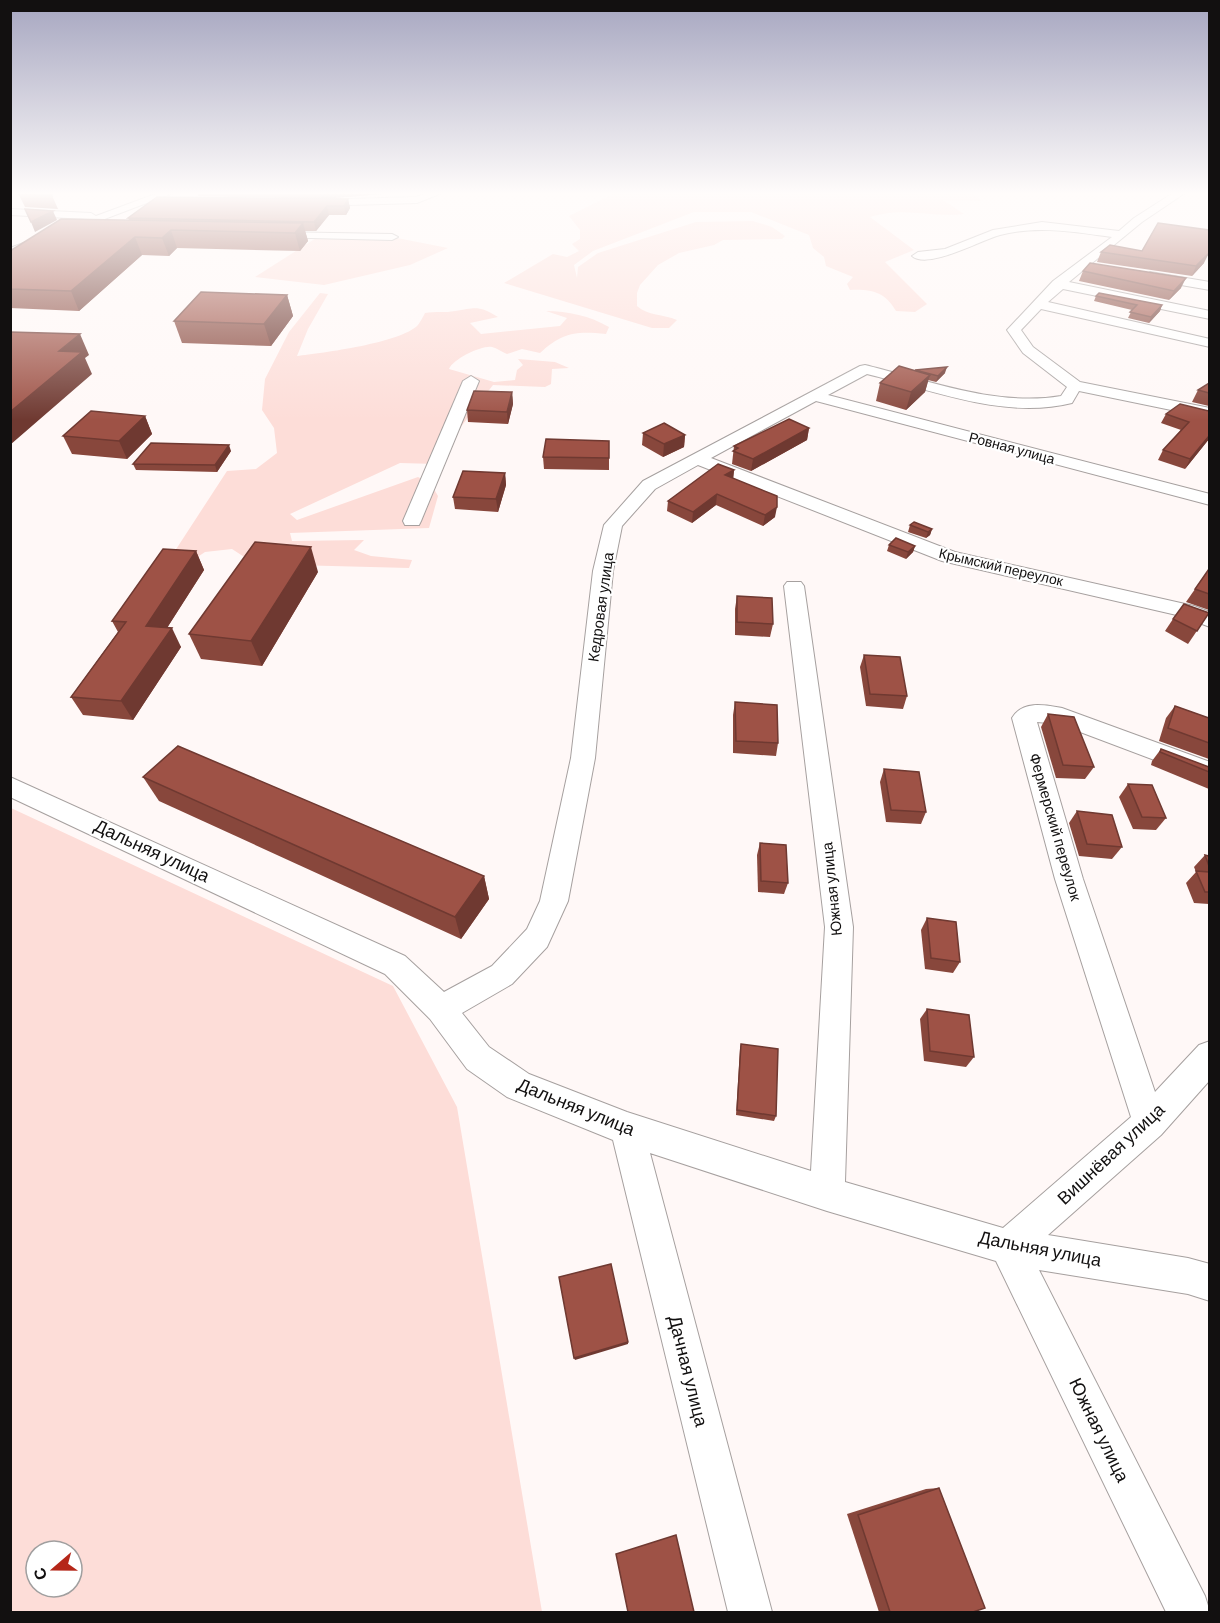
<svg xmlns="http://www.w3.org/2000/svg" width="1220" height="1623" font-family="Barlow,sans-serif">
	<style>
		.green { fill: #fdddd8; fill-rule: evenodd }
		.lines { fill: none; stroke-linecap: round; stroke-linejoin: round }
		.minor-casing { stroke: #a6a09f; stroke-width: 2 }
		.minor { fill: #fff; fill-rule: evenodd }
		.wall { fill: #88473c }
		.shaded-wall { fill: #6f3931 }
		.building { fill: #9e5246; stroke: #6f3931; stroke-width: 1.5 }
		.labels { text-anchor: middle; stroke-width: 4.5; stroke-linejoin: round; paint-order: stroke }
		.far-street-label { font-size: 14px; fill: #121010; stroke: #fff }
		.street-label { font-size: 15px; fill: #121010; stroke: #fff }
		.near-street-label { font-size: 18px; fill: #121010; stroke: #fff }
	</style>
	<rect width="100%" height="100%" fill="#fff8f7"/>
	<g class="green">
		<path d="M615,193H790V196L793,193H973L982,201L943,200L964,214C930,218 905,206 870,217L914,250L885,262L927,304L915,312L896,311C885,292 872,289 850,290L847,284L853,277L826,266L824,257L813,248L809,235L751,212H694L593,251L574,265L577,278L578,267L598,253L696,222L753,221L772,227L785,236L782,239L723,240L714,245L679,253L658,265L640,285L637,293V306C648,316 663,314 677,320L669,328H652L504,283L553,254L567,257L579,251L572,244L580,239V230L569,216Z"/>
		<polygon points="321,235 392,237 448,248 410,265 324,285 255,277"/>
		<path d="M320,293L328,294L308,329L297,356C322,353 401,343 418,325C420,322 423,317 425,313C435,311 445,313 455,311C476,308 478,305 498,317L470,323L481,334L560,326L567,318L546,311C568,311 590,316 609,327L606,334C576,331 563,332 540,353L522,349L507,354C502,352 497,348 492,347C482,345 453,359 449,369L494,382L515,380L517,370L523,365L518,359L555,362L569,368L552,369L551,384L545,387L493,385L450,441L436,464L400,463L290,514L297,520L418,477L431,484L438,496L429,528L290,533L292,541L364,540L354,550L371,556L412,560L409,568L255,564L232,549L205,552L190,562L171,557L227,471L256,469L277,453L274,428L262,410L265,379L289,332Z"/>
		<path d="M11,808L393,986L457,1107L542,1612H11ZM36,1551H72V1587H36Z"/>
	</g>
	<g class="lines">
		<g class="minor-casing">
			<g id="minor">
				<polygon points="158,193 173,193 10,255 10,248 88,219 10,215 10,209 91,213 96,216"/>
				<polygon points="426,193 442,193 417,203 315,206 310,203 315,200 416,197"/>
				<path d="M1173,193H1185L1142,222L1069,282L1210,311V319L1063,289L1048,302L1210,339V347L1041,309L1021,330L1033,347L1080,382L1210,408V418L1079,391L1072,403C1005,420 932,390 867,374L828,395L1210,494V505L816,401L711,458L955,552L1194,606L1210,612V627L1181,616L942,561L698,465L655,489L622,526L613,571L595,758L568,901L547,947L512,984L462,1013L489,1047L529,1074L627,1112L811,1171L825,927L784,586L787,582H801L804,586L853,927L845,1182L1003,1228L1131,1117L1055,879L1012,718C1023,700 1045,705 1062,708L1210,762V781L1059,724L1037,722L1083,879L1155,1092L1199,1045L1210,1041V1080L1161,1135L1048,1235L1188,1258L1210,1264V1301L1188,1294L1039,1270L1205,1596L1210,1612H1166L996,1261L827,1211L650,1153L772,1612H728L613,1140L507,1097L467,1069L430,1019L385,974L10,797V777L405,956L444,992L492,966L527,929L540,901L571,758L593,571L604,525L643,481L860,366L865,365C927,380 996,407 1061,396L1067,387L1023,353L1007,330L1053,281L1112,237C1074,232 1038,225 1000,235C981,240 928,270 912,256L918,252L945,249L993,230L1042,222L1119,231L1134,218Z"/>
				<polygon points="274,232 392,234 398,237 392,240 270,237 268,235"/>
				<polygon points="1150,272 1210,282 1210,290 1146,279 1144,276"/>
				<polygon points="471,376 479,381 421,521 419,525 405,525 403,521 463,381"/>
			</g>
		</g>
		<use href="#minor" class="minor"/>
	</g>
	<g class="wall">
		<polygon points="18,193 51,193 58,209 25,207"/>
		<polygon points="197,193 394,193 321,199 198,196"/>
		<polygon points="348,199 350,208 346,215 329,215 316,231 305,231 308,241 300,251 177,248 169,256 142,255 79,311 10,308 10,251 129,220 128,218"/>
		<polygon points="1142,251 1204,263 1192,276 1097,262 1101,252"/>
		<polygon points="1083,271 1181,288 1169,300 1079,281"/>
		<polygon points="287,295 293,316 271,346 182,343 174,321"/>
		<polygon points="1096,296 1162,305 1160,311 1149,323 1128,318 1132,310 1094,301"/>
		<polygon points="915,371 945,373 936,382 928,380 925,392 906,410 876,401 880,383"/>
		<polygon points="1209,383 1209,406 1192,402 1198,390"/>
		<polygon points="512,392 513,404 508,424 468,422 467,410"/>
		<polygon points="1209,411 1209,439 1185,469 1158,460 1163,450 1181,430 1161,423 1166,414"/>
		<polygon points="145,416 152,434 127,459 72,454 63,436"/>
		<polygon points="809,428 807,440 751,471 732,464 734,446"/>
		<polygon points="643,433 685,435 684,447 663,457 642,445"/>
		<polygon points="609,441 609,470 544,469 543,457"/>
		<polygon points="231,451 217,472 136,470 133,464"/>
		<polygon points="734,470 733,478 775,517 763,526 716,505 692,523 667,511 668,501"/>
		<polygon points="505,473 506,485 498,512 455,509 453,497"/>
		<polygon points="910,525 932,529 930,535 926,538 908,532"/>
		<polygon points="889,545 915,546 913,552 906,559 887,551"/>
		<polygon points="196,551 204,570 167,628 181,647 133,720 83,715 71,697 118,632 112,621"/>
		<polygon points="1209,569 1209,610 1186,602"/>
		<polygon points="318,572 262,666 201,659 189,634"/>
		<polygon points="737,596 773,624 770,637 735,635 735,609"/>
		<polygon points="1209,613 1188,644 1165,631 1173,619"/>
		<polygon points="864,655 907,696 903,709 866,706 860,667"/>
		<polygon points="735,702 778,743 776,756 733,753 733,715"/>
		<polygon points="1175,706 1209,718 1209,759 1159,741 1166,718"/>
		<polygon points="1048,714 1094,767 1085,779 1056,778 1041,727"/>
		<polygon points="1161,749 1209,767 1209,789 1151,765 1152,761"/>
		<polygon points="884,769 926,812 921,824 886,822 880,782"/>
		<polygon points="143,777 484,876 489,899 461,939 159,801"/>
		<polygon points="1128,784 1166,818 1156,830 1133,829 1119,797"/>
		<polygon points="1077,811 1122,847 1112,859 1079,856 1069,823"/>
		<polygon points="760,843 788,883 784,894 758,892 757,855"/>
		<polygon points="1205,855 1209,856 1209,904 1194,903 1186,883 1196,872 1194,867"/>
		<polygon points="927,918 960,962 953,973 925,969 921,930"/>
		<polygon points="927,1009 974,1057 966,1067 924,1061 920,1019"/>
		<polygon points="741,1044 776,1116 774,1121 736,1115 740,1049"/>
		<polygon points="939,1488 973,1612 879,1612 847,1514 926,1489"/>
	</g>
	<g class="shaded-wall">
		<polygon points="320,193 394,193 321,199"/>
		<polygon points="348,199 350,208 346,215 344,206"/>
		<polygon points="327,206 329,215 316,231 314,222"/>
		<polygon points="53,211 57,220 35,232 31,222"/>
		<polygon points="303,223 308,241 300,251 295,233"/>
		<polygon points="171,230 177,248 169,256 162,238"/>
		<polygon points="135,237 142,255 79,311 71,291"/>
		<polygon points="1209,253 1204,263 1192,276 1196,266"/>
		<polygon points="1186,278 1181,288 1169,300 1174,291"/>
		<polygon points="287,295 293,316 271,346 264,324"/>
		<polygon points="1162,305 1160,311 1149,323 1151,317"/>
		<polygon points="80,334 89,355 85,358 92,374 10,445 10,412 59,351"/>
		<polygon points="947,367 945,373 936,382 938,376"/>
		<polygon points="930,375 925,392 906,410 911,392"/>
		<polygon points="512,392 513,404 508,424 507,412"/>
		<polygon points="145,416 152,434 127,459 119,441"/>
		<polygon points="809,428 807,440 751,471 753,459"/>
		<polygon points="685,435 684,447 663,457 664,444"/>
		<polygon points="1209,436 1209,439 1185,469 1190,459"/>
		<polygon points="229,445 231,451 217,472 215,465"/>
		<polygon points="734,470 733,481 725,475"/>
		<polygon points="505,473 506,485 498,512 496,499"/>
		<polygon points="717,494 716,505 692,523 693,512"/>
		<polygon points="777,507 775,517 763,526 765,515"/>
		<polygon points="932,529 930,535 926,538 928,532"/>
		<polygon points="915,546 913,552 906,559 908,552"/>
		<polygon points="311,547 318,572 262,666 251,641"/>
		<polygon points="196,551 204,570 156,645 146,626"/>
		<polygon points="172,628 181,647 133,720 121,701"/>
		<polygon points="484,876 489,899 461,939 455,917"/>
		<polygon points="628,1342 628,1344 575,1360 574,1358"/>
	</g>
	<g class="building">
		<polygon points="18,193 51,193 52,196 19,194"/>
		<polygon points="157,197 348,199 344,206 327,206 314,222 128,218"/>
		<polygon points="25,209 53,211 31,222"/>
		<polygon points="61,219 303,223 295,233 171,230 162,238 135,237 71,291 10,289 10,251"/>
		<polygon points="1158,223 1209,230 1209,253 1196,266 1101,252 1110,245 1142,251"/>
		<polygon points="1090,263 1186,278 1174,291 1083,271"/>
		<polygon points="201,292 287,295 264,324 174,321"/>
		<polygon points="1099,293 1162,305 1151,317 1130,312 1137,305 1096,296"/>
		<polygon points="10,332 80,334 59,351 82,352 10,412"/>
		<polygon points="899,366 930,375 911,392 880,383"/>
		<polygon points="947,367 938,376 915,370"/>
		<polygon points="1209,383 1209,393 1198,390"/>
		<polygon points="474,391 512,392 507,412 467,410"/>
		<polygon points="1180,404 1209,411 1209,436 1190,459 1163,450 1189,422 1166,414"/>
		<polygon points="91,411 145,416 119,441 63,436"/>
		<polygon points="789,419 809,428 753,459 733,451 738,448 734,446"/>
		<polygon points="664,423 685,435 664,444 643,433"/>
		<polygon points="546,439 609,441 609,458 543,457"/>
		<polygon points="151,443 229,445 215,465 133,464"/>
		<polygon points="718,464 734,470 725,475 777,496 777,507 765,515 717,494 693,512 668,501"/>
		<polygon points="463,471 505,473 496,499 453,497"/>
		<polygon points="914,522 932,529 928,532 910,525"/>
		<polygon points="896,538 915,546 908,552 889,545"/>
		<polygon points="255,542 311,547 251,641 189,634"/>
		<polygon points="163,549 196,551 146,626 172,628 121,701 71,697 126,622 112,621"/>
		<polygon points="1209,569 1209,594 1195,589"/>
		<polygon points="737,596 772,598 773,624 737,622"/>
		<polygon points="1184,604 1209,613 1197,631 1173,619"/>
		<polygon points="864,655 900,657 907,696 870,694"/>
		<polygon points="735,702 777,705 778,743 736,741"/>
		<polygon points="1175,706 1209,718 1209,743 1168,728"/>
		<polygon points="1048,714 1074,717 1094,767 1063,765"/>
		<polygon points="178,746 484,876 455,917 143,777"/>
		<polygon points="1161,749 1209,767 1209,772 1160,752"/>
		<polygon points="884,769 919,772 926,812 891,810"/>
		<polygon points="1128,784 1152,785 1166,818 1142,817"/>
		<polygon points="1077,811 1112,815 1122,847 1087,844"/>
		<polygon points="760,843 786,845 788,883 761,881"/>
		<polygon points="1205,855 1209,856 1209,866"/>
		<polygon points="1196,871 1209,872 1209,892 1205,892"/>
		<polygon points="927,918 956,922 960,962 931,958"/>
		<polygon points="927,1009 969,1015 974,1057 930,1051"/>
		<polygon points="741,1044 778,1049 776,1116 737,1110"/>
		<polygon points="611,1264 628,1342 574,1358 559,1277"/>
		<polygon points="939,1488 985,1608 973,1612 890,1612 858,1515"/>
		<polygon points="676,1535 694,1612 628,1612 616,1554"/>
	</g>
	<linearGradient id="sky" x2="0" y2="1"><stop stop-color="#a6a6c0"/><stop offset="0.46" stop-color="#fffcfb"/><stop offset="1" stop-color="#fffcfb" stop-opacity="0"/></linearGradient>
	<rect width="1220" height="420" fill="url(#sky)"/>
	<g class="labels">
		<g class="far-street-label">
			<text transform="translate(1012 448) rotate(15)" y="5">Ровная улица</text>
			<text transform="translate(1001 567) rotate(13)" y="5">Крымский переулок</text>
		</g>
		<g class="street-label">
			<text transform="translate(601 607) rotate(-82)" y="5">Кедровая улица</text>
			<text transform="translate(1055 827) rotate(74)" y="5">Фермерский переулок</text>
			<text transform="translate(832 889) rotate(-96)" y="5">Южная улица</text>
		</g>
		<g class="near-street-label">
			<text transform="translate(152 851) rotate(25)" y="6">Дальняя улица</text>
			<text transform="translate(576 1107) rotate(22)" y="6">Дальняя улица</text>
			<text transform="translate(1111 1154) rotate(-43)" y="6">Вишнёвая улица</text>
			<text transform="translate(1040 1249) rotate(11)" y="6">Дальняя улица</text>
			<text transform="translate(688 1371) rotate(76)" y="6">Дачная улица</text>
			<text transform="translate(1099 1430) rotate(64)" y="6">Южная улица</text>
		</g>
	</g>
	<rect width="1220" height="1623" fill="none" stroke="#121010" stroke-width="24"/>
	<g transform="translate(54 1569) rotate(250)"><circle r="28" fill="#ffffff" stroke="#a09f9f" stroke-width="1.5"/>
	<path d="M0-4.5L10 22L0 15L-10 22Z" fill="#b52719"/>
	<text y="-9" font-size="16" font-weight="bold" text-anchor="middle" fill="#121010">С</text>
	</g>
</svg>
